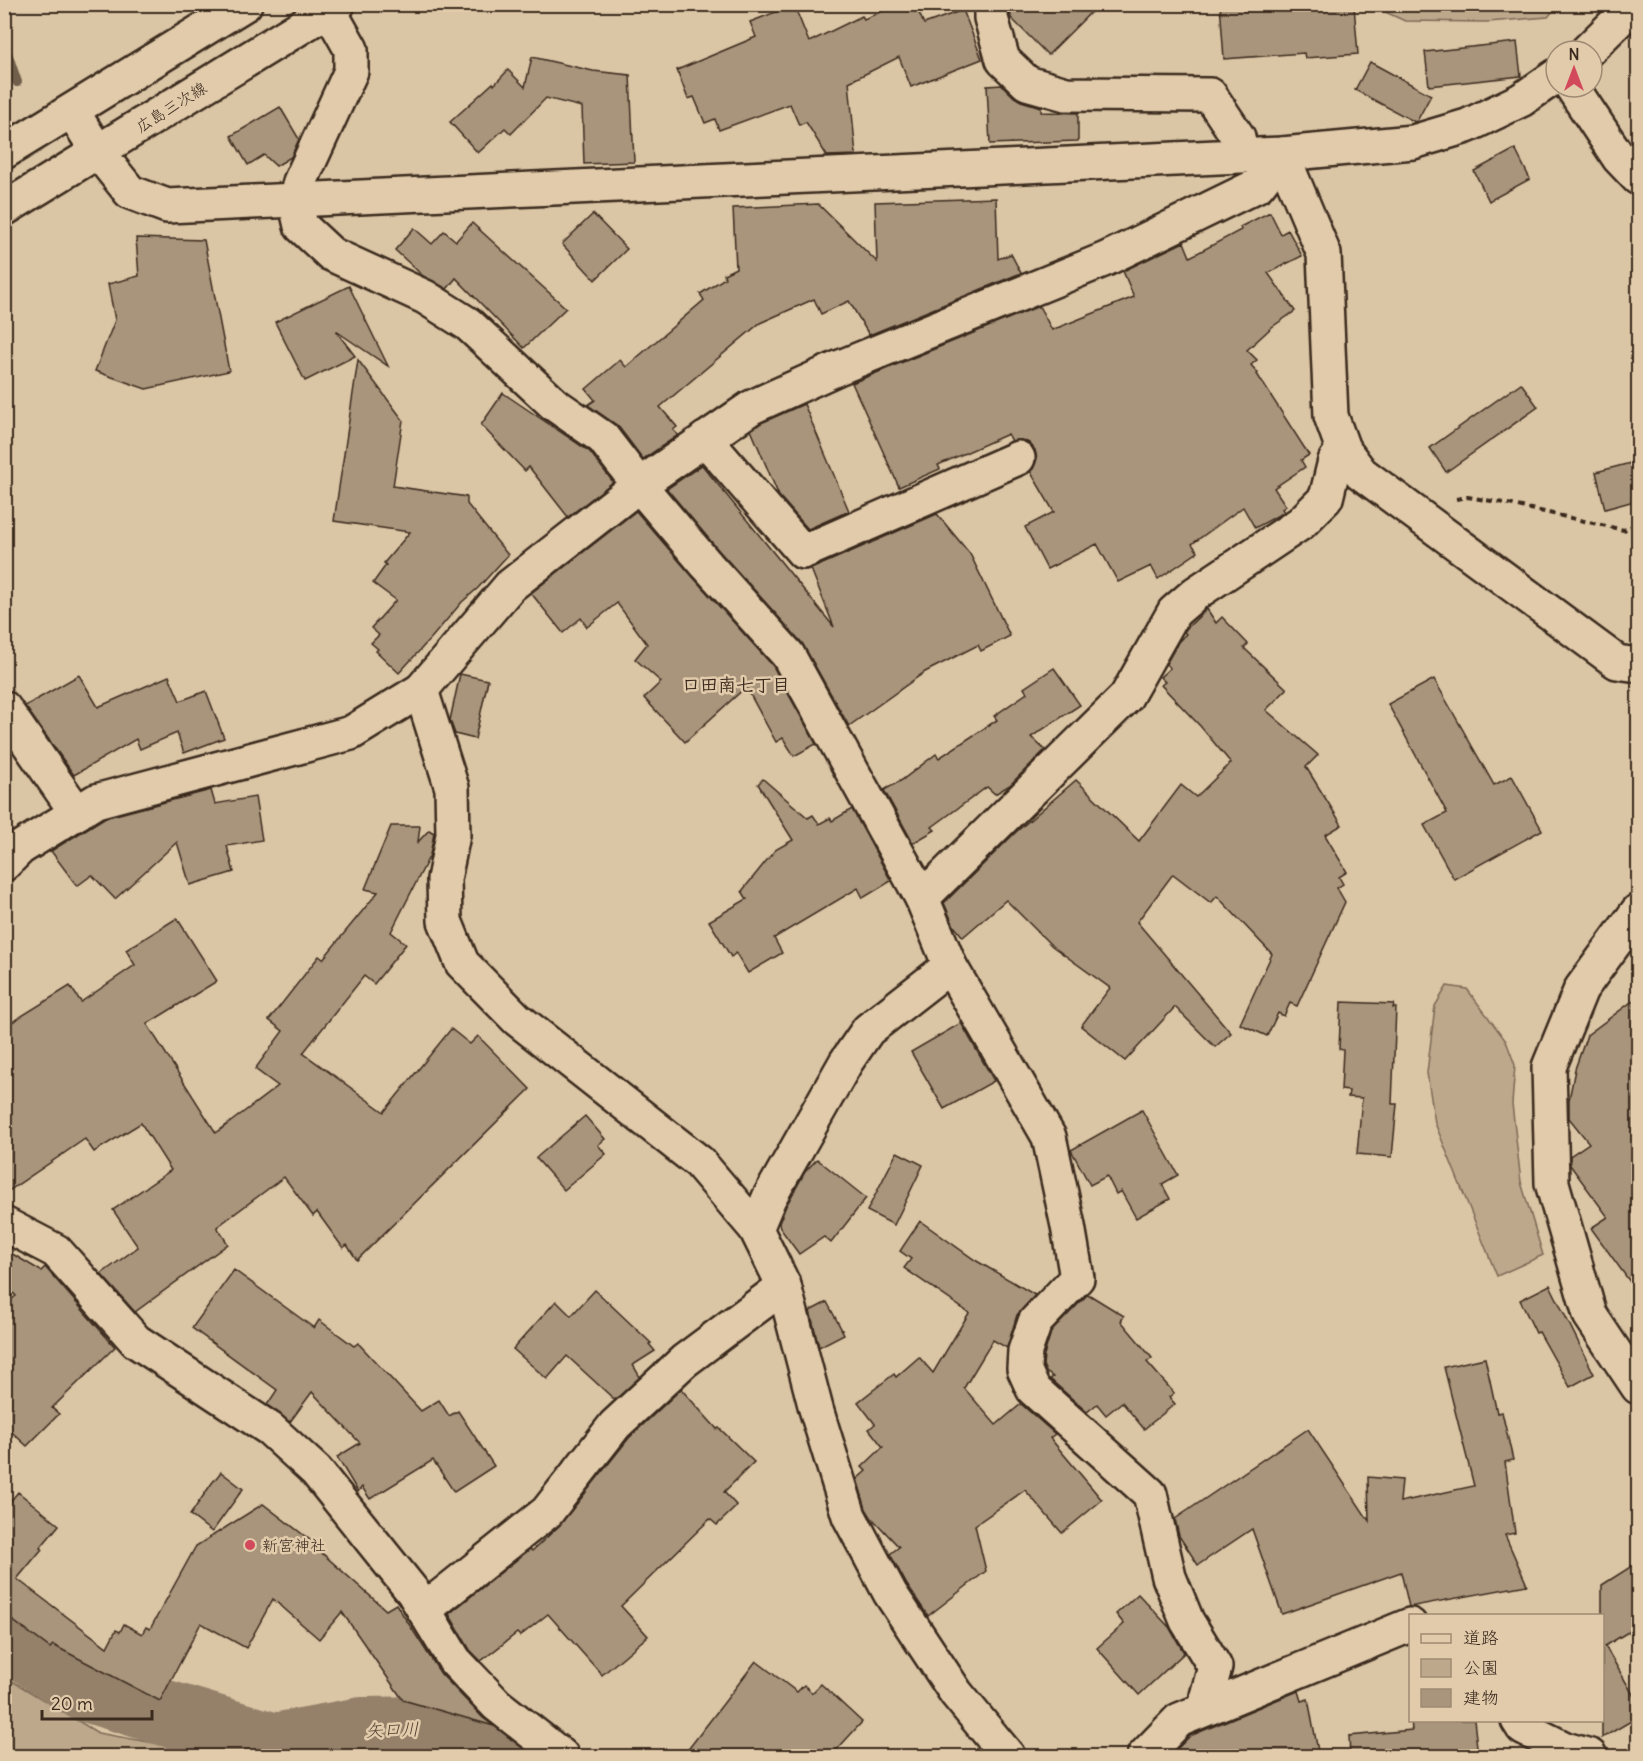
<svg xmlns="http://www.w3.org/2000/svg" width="1643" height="1761" font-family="Delius,'Klee One',sans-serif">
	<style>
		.green { fill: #bda88c; stroke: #7c6955; stroke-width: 1.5 }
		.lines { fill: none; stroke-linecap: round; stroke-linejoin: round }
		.stream { stroke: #715e4c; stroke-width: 10 }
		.river { stroke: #95816a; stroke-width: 66 }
		.building { fill: #a9957c; stroke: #3b2a1e; stroke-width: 1.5 }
		.minor-casing { stroke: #3b2a1e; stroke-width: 38 }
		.tertiary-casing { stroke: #3b2a1e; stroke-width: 38 }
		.primary-casing { stroke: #3b2a1e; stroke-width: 38 }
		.path { stroke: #3b2a1e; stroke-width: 4; stroke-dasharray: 6 4.5; stroke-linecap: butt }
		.minor { stroke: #e1cbab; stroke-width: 33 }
		.tertiary { stroke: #e1cbab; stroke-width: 33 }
		.primary { stroke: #e1cbab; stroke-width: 33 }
		.poi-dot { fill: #d1495b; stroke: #e1cbab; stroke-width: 2 }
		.labels { text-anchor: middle; stroke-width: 5; stroke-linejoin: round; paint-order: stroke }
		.street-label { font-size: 16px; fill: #3b2a1e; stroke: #e1cbab }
		.poi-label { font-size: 16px; fill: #3b2a1e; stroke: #e1cbab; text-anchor: start }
		.neighbourhood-label { font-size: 18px; font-weight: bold; fill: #3b2a1e; stroke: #e1cbab }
		.water-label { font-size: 18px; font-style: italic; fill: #4d3b2d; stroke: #e1cbab }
	</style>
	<rect width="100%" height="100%" fill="#dac5a5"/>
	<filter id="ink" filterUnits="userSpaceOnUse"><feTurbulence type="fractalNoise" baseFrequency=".0167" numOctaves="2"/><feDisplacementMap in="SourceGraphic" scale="12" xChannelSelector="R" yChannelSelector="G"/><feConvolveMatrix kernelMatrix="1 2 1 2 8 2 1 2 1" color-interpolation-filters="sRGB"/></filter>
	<g filter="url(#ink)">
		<g class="green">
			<polygon points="1370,5 1558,5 1548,17 1488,22 1405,21"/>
			<polygon points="1447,986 1467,989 1506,1041 1515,1065 1512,1104 1521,1182 1543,1255 1497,1276 1435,1123 1427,1073 1435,1006"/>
			<polygon points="4,1676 98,1733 228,1756 5,1756"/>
			<polygon points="366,1749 438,1756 324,1756"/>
		</g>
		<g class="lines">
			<polyline class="stream" points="4,44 17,82"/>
			<polyline class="river" points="4,1634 86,1689 275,1746 362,1730 433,1729 513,1756"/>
		</g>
		<g class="building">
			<polygon points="899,4 915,4 924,24 963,10 982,59 911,87 899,57 849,82 856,155 827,156 806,122 799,125 790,104 719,130 715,119 705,123 694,97 688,99 677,70 756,37 750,22 794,5 809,42 862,16 864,19"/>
			<polygon points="1010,4 1099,4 1048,55 1011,18"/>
			<polygon points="1220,4 1288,4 1289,11 1354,6 1358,54 1305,58 1304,53 1224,59"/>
			<polygon points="1517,42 1521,76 1429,86 1425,52"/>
			<polygon points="532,57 593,71 630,75 634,162 584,164 582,107 546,98 511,134 505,128 478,153 450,122 493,83 494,85 508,70 525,87"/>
			<polygon points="1370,62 1431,95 1417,121 1415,122 1355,90"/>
			<polygon points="1002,85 1014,97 1021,101 1041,107 1041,112 1078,113 1078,141 990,144 987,86"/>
			<polygon points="280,107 299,139 291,157 276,166 264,155 248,165 231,136"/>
			<polygon points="1515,149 1530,179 1489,201 1474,171"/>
			<polygon points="996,198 998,259 1011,254 1021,273 869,335 849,301 821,314 814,299 760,323 660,407 677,427 673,430 678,435 643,459 618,426 588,405 595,400 586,389 620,360 626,367 704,300 700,294 725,278 724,274 736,268 733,208 818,204 877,262 875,202"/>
			<polygon points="1270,212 1281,234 1288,230 1302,256 1268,273 1295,311 1272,327 1247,350 1257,360 1251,365 1258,373 1257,374 1309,455 1301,460 1305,467 1274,488 1286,506 1282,509 1284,512 1255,528 1243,507 1192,544 1198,552 1158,579 1151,566 1118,582 1097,544 1047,569 1025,527 1054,512 1030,471 1033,469 1037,459 1035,450 1029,443 1021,440 1012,441 1008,434 938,465 940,469 899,487 852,383 1039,306 1052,330 1134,297 1123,271 1184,242 1190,257 1241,230 1240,227"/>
			<polygon points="593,214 627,249 595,280 562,244"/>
			<polygon points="472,223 566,308 524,348 456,278 447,289 423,276 395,250 414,228 432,244 444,231 456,241"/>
			<polygon points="136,238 204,240 229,371 146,389 95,371 115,320 108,284 139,276"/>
			<polygon points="349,286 388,366 336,331 355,356 305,381 275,322"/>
			<polygon points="358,360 403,420 393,486 467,497 467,504 508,555 478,588 462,602 433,636 399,673 376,651 378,649 371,643 379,635 371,628 396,600 373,583 386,565 384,563 410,532 334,521"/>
			<polygon points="1521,383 1538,407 1446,472 1430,448"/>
			<polygon points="503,393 590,452 613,482 568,517 529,467 525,471 481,425"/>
			<polygon points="804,404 849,511 808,529 779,496 751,430 761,423"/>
			<polygon points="1638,461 1638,500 1605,509 1596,472"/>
			<polygon points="702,465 834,627 811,569 937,514 970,554 1010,636 981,651 978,645 925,672 849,726 802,643 720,552 667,489"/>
			<polygon points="636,511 692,576 773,666 816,744 794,756 783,738 776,742 746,687 685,742 644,698 661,682 635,659 647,644 617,603 587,627 581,618 563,633 531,593"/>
			<polygon points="1207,609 1216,623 1222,617 1248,644 1244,648 1287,689 1266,710 1318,755 1306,767 1342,825 1325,835 1347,872 1339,877 1343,884 1337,888 1345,902 1297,1006 1290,1003 1284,1016 1278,1013 1267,1036 1240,1024 1272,954 1217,896 1211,903 1173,874 1137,922 1231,1033 1215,1047 1175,1007 1125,1061 1081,1026 1110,988 1052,946 1006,900 963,937 954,926 944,903 1016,832 1076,780 1139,841 1181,785 1196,797 1231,763 1201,727 1161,685 1165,682 1160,677 1170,668 1166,664 1179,641 1186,634 1184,632 1187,628"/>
			<polygon points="1054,668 1080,705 1031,737 1045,750 1010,785 995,794 987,787 932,827 935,830 913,843 884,790 902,780 936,754 939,758 997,720 994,716 1027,693 1024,688"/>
			<polygon points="460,674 488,680 475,739 455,734 450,720"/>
			<polygon points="79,675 98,707 169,676 180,701 206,691 224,738 184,753 177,733 140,749 136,739 74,775 25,706"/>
			<polygon points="1434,679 1494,785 1512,776 1542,830 1454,879 1424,825 1447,813 1388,704"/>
			<polygon points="763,779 808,818 813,815 819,824 830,818 832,821 852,809 891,881 863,898 858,888 774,938 782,953 748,973 736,953 731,957 709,921 747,899 742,891 775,850 793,840 758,784"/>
			<polygon points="211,790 215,804 255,797 262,840 227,846 234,872 190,885 177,842 115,899 92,875 77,886 51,851 104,818"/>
			<polygon points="391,826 420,826 418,842 429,830 434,833 430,855 391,932 406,944 374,984 364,976 303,1053 384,1112 451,1029 470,1044 478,1036 530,1089 357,1260 347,1245 343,1248 317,1212 313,1216 284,1177 217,1227 228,1244 135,1312 101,1274 138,1247 113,1210 171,1170 141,1123 94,1152 85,1139 4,1194 4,1027 70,986 81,1002 135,965 126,950 177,918 217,981 147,1024 216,1133 278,1086 255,1069 283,1031 269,1020 319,956 323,959 378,892 365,889"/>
			<polygon points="1638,997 1638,1293 1591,1228 1608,1217 1570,1165 1570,1156 1589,1143 1569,1118 1569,1100 1575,1069 1587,1035"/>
			<polygon points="1341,1002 1394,1004 1393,1008 1396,1008 1392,1104 1397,1104 1392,1157 1357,1154 1362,1098 1348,1097 1349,1091 1341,1090 1343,1050 1339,1049"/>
			<polygon points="961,1023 994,1081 944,1109 911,1052"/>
			<polygon points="1142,1110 1178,1175 1162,1184 1170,1199 1136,1218 1121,1191 1116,1194 1107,1176 1090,1185 1071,1150"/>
			<polygon points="585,1116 605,1139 598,1145 606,1154 564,1190 536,1158"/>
			<polygon points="897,1152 923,1165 894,1225 867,1211"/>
			<polygon points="817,1159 866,1198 831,1243 824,1237 799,1254 780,1228 779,1223 786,1206 805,1172"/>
			<polygon points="920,1221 975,1260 1035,1295 1017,1315 1007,1348 993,1340 964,1388 996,1425 1021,1404 1055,1434 1050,1438 1102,1500 1062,1533 1025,1490 975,1525 986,1571 928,1616 907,1585 890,1554 899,1547 871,1517 866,1509 857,1479 866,1471 862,1467 883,1447 869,1429 875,1424 858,1402 894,1374 896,1377 919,1357 933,1373 969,1313 904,1268 911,1259 900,1251"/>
			<polygon points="4,1249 41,1271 45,1267 115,1347 52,1408 59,1414 27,1446 4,1425 4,1305 16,1296 4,1283"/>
			<polygon points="234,1270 314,1328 319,1320 354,1346 358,1343 421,1411 439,1400 449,1416 458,1411 494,1466 454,1492 433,1460 370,1499 362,1487 358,1492 337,1457 360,1443 312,1392 290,1422 267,1405 277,1390 192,1328"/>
			<polygon points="1550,1285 1594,1374 1570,1387 1539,1332 1536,1333 1520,1300"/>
			<polygon points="595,1290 651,1343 649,1344 655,1351 633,1365 640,1377 615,1400 567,1356 547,1379 513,1349 556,1301 571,1316"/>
			<polygon points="1088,1294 1124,1316 1121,1321 1152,1358 1147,1362 1174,1393 1169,1397 1175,1404 1144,1429 1122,1402 1106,1415 1097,1404 1087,1412 1050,1379 1053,1377 1046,1372 1043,1365 1044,1355 1051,1332"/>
			<polygon points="827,1302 844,1334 819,1347 810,1311"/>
			<polygon points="1485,1358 1497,1413 1502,1412 1513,1460 1505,1462 1515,1533 1505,1535 1527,1585 1409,1607 1401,1572 1282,1614 1252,1529 1198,1565 1179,1536 1175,1519 1308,1429 1369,1521 1368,1477 1402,1480 1400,1502 1474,1486 1444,1367"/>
			<polygon points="681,1389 717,1429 719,1428 754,1462 724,1492 737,1506 717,1525 710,1519 621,1606 648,1636 602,1675 548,1614 520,1636 517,1633 481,1661 470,1650 449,1614 530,1549 532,1551 559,1526 629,1438"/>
			<polygon points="221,1472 243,1489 212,1532 190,1515 212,1483"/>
			<polygon points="18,1492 59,1525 40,1548 42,1549 17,1579 107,1647 116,1630 120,1632 124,1624 142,1634 146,1627 150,1629 196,1546 263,1504 314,1543 313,1545 386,1610 396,1604 441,1674 483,1718 494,1726 403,1700 342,1612 319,1639 273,1599 246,1648 201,1623 160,1701 53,1645 50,1648 4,1614 4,1509"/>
			<polygon points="1638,1562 1638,1626 1605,1646 1638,1703 1638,1717 1602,1738 1602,1585"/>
			<polygon points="1138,1594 1169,1627 1184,1653 1139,1695 1097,1648 1124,1624 1116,1614"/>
			<polygon points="756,1661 797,1692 804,1685 812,1693 821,1684 862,1722 831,1756 683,1756"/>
			<polygon points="1298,1691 1301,1701 1308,1699 1319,1756 1170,1756 1190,1736"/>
			<polygon points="1411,1720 1474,1720 1478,1756 1350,1756 1349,1736 1412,1730"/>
		</g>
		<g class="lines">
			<g class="minor-casing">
				<g id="minor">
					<polyline points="991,4 991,18 1003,60 1027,83 1066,94 1210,95 1238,137 1241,155"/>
					<polyline points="329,10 351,49 351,71 300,182 295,200 301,226 331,254 425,297 468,324 554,404 603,438 639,485 706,564 788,655 922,898 950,966 1049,1137 1068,1226 1077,1278 1035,1322 1025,1351 1024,1369 1033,1389 1150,1494 1169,1577 1187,1621 1215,1667 1207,1696 1210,1707"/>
					<polyline points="1572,87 1619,158 1638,178"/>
					<polyline points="705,439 803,552 1018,458"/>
					<polyline points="421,690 452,788 453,835 444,879 445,921 462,963 517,1019 699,1162 756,1229 784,1286 816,1409 849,1516 890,1593 956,1693 1008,1756"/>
					<polyline points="4,708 77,813"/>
					<polyline points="4,864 20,848 96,801 351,733 421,690 510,586 639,485 752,407 838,368 1106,259 1258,185 1282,154 1324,254 1331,416 1343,449 1361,473 1617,662 1638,665"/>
					<polyline points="922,898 1126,697 1174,612 1196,593 1301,523 1326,498 1335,461 1343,449"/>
					<polyline points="1638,911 1581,989 1549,1067 1552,1183 1590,1315 1638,1387"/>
					<polyline points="4,1224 56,1251 136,1341 270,1429 316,1471 413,1592 455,1661 497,1705 562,1756"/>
					<polyline points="756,1229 769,1198 846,1062 868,1030 950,966"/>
					<polyline points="424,1610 547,1512 615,1425 684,1361 784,1286"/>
					<polyline points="1518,1720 1523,1728 1565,1749 1590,1756"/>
					<polyline points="1144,1756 1179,1720 1410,1625"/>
				</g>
			</g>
			<g class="tertiary-casing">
				<g id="tertiary">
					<polyline points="1587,51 1635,4"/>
					<polyline points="72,111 98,152 130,192 167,206 1282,154 1413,142 1467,126 1521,100 1556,76"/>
				</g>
			</g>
			<g class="primary-casing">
				<g id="primary">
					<polyline points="4,152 245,4"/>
					<polyline points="4,209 338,4"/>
				</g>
			</g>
			<polyline class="path" points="1456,499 1468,497 1504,503 1624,530 1638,523"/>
			<use href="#minor" class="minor"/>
			<use href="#tertiary" class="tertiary"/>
			<use href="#primary" class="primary"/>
		</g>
	</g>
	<circle class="poi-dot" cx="250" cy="1545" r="6"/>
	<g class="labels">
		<g class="street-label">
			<text transform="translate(171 107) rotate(-32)" y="6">広島三次線</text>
		</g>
		<g class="poi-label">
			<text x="262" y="1551">新宮神社</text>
		</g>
		<g class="neighbourhood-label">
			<text x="736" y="691">口田南七丁目</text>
		</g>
		<g class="water-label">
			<text transform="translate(392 1730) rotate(-2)" y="6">矢口川</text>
		</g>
	</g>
	<rect width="1643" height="1761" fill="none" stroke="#e1cbab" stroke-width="24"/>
	<rect x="12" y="12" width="1619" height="1737" fill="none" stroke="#3b2a1e" stroke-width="2" filter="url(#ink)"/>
	<rect x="1409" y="1614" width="195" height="108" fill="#e1cbab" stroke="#9f8b73" stroke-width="1.5"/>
	<rect x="1421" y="1634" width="30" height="9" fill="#e1cbab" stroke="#9f8b73" stroke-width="1.5"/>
	<text x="1463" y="1644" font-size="18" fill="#3b2a1e">道路</text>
	<rect x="1421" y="1659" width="30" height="18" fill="#bda88c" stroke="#9f8b73" stroke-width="1.5"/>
	<text x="1463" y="1674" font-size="18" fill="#3b2a1e">公園</text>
	<rect x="1421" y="1689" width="30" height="18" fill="#a9957c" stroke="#9f8b73" stroke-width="1.5"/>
	<text x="1463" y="1704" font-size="18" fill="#3b2a1e">建物</text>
	<g transform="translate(1574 69)"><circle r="28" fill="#e1cbab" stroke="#9f8b73" stroke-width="1.5"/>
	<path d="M0-4.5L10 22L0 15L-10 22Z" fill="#d1495b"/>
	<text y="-9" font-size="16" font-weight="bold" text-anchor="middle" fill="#3b2a1e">N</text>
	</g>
	<path d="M42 1710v9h110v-9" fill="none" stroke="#3b2a1e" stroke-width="3"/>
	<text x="51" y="1710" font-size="18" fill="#3b2a1e" stroke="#e1cbab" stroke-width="4.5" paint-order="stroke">20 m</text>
</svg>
